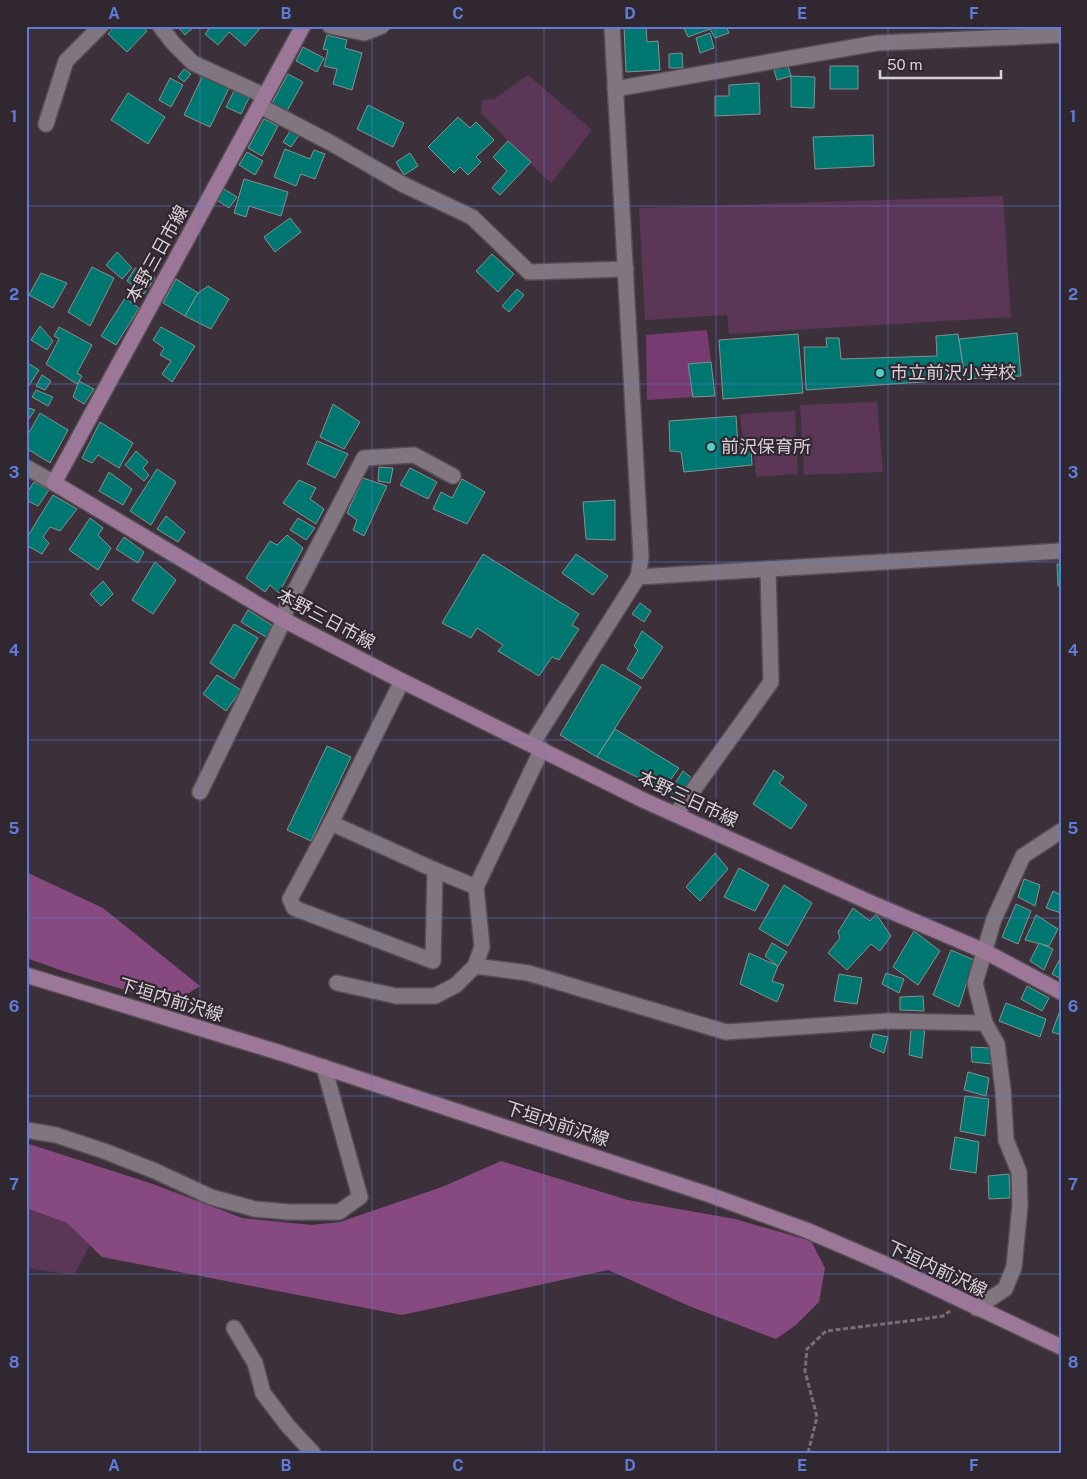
<svg xmlns="http://www.w3.org/2000/svg" width="1087" height="1479" font-family="'Public Sans','Noto Sans JP',sans-serif">
	<style>
		.green { fill: #5b3657 }
		.forest { fill: #864980 }
		.water { fill: #773b72 }
		.building { fill: #017771; stroke: #809492 }
		.lines { fill: none; stroke-linecap: round; stroke-linejoin: round }
		.minor-casing { stroke: #564d54; stroke-width: 18 }
		.major-casing { stroke: #564d54; stroke-width: 18 }
		.path { stroke: #786f76; stroke-width: 3; stroke-dasharray: 5 2.5; stroke-linecap: butt }
		.minor { stroke: #817580; stroke-width: 15 }
		.major { stroke: #9c7798; stroke-width: 15 }
		.grid { fill: none; stroke: #5e7cd8; stroke-width: 1; stroke-opacity: 0.55 }
		.poi-dot { fill: #55cec5; stroke: #312730; stroke-width: 2 }
		.labels { text-anchor: middle; stroke-width: 4.5; stroke-linejoin: round; paint-order: stroke }
		.street-label { font-size: 18px; fill: #d8d1d7; stroke: #312730 }
		.poi-label { font-size: 18px; fill: #d8d1d7; stroke: #312730; text-anchor: start }
		.neatline { fill: none; stroke: #5e7cd8; stroke-width: 2 }
		.grid-label { font-size: 16px; text-anchor: middle; font-weight: bold; fill: #5e7cd8 }
	</style>
	<rect width="100%" height="100%" fill="#3c313a"/>
	<g class="green">
		<polygon points="528,75 592,130 551,183 535,168 481,113 482,100 494,99"/>
		<polygon points="1003,196 1011,317 729,334 727,315 645,320 639,208"/>
		<polygon points="877,402 883,472 804,475 800,405"/>
		<polygon points="795,411 798,474 756,477 753,442 743,443 740,414"/>
		<polygon points="26,1208 67,1223 90,1245 74,1275 26,1268"/>
	</g>
	<g class="forest">
		<polygon points="26,872 103,908 200,986 171,1004 66,972 26,958"/>
		<polygon points="26,1143 153,1184 242,1218 311,1225 340,1222 442,1187 501,1161 628,1200 735,1219 811,1241 825,1268 819,1302 796,1325 776,1339 689,1306 608,1270 402,1315 102,1257 67,1223 26,1208"/>
	</g>
	<polygon class="water" points="707,330 711,362 688,364 693,397 647,400 646,335"/>
	<g class="building">
		<polygon points="115,26 142,26 147,31 127,52 108,34"/>
		<polygon points="177,26 195,26 185,35"/>
		<polygon points="211,26 262,26 245,46 229,32 218,45 205,34"/>
		<polygon points="624,26 646,26 647,42 658,41 660,70 626,72"/>
		<polygon points="683,26 726,26 729,33 715,38 710,29 688,37"/>
		<polygon points="710,33 714,48 700,53 696,38"/>
		<polygon points="327,35 347,40 345,48 362,53 352,90 333,84 337,69 324,66 328,50 323,49"/>
		<polygon points="303,47 324,58 317,72 296,61"/>
		<polygon points="682,53 683,68 669,68 669,54"/>
		<polygon points="788,66 791,76 777,80 774,70"/>
		<rect x="830" y="66" width="28" height="23"/>
		<polygon points="184,69 191,74 184,82 178,77"/>
		<polygon points="288,74 303,82 287,111 272,103"/>
		<polygon points="203,75 229,88 210,127 184,115"/>
		<polygon points="791,76 815,77 814,108 791,107"/>
		<polygon points="170,78 183,85 171,107 159,100"/>
		<polygon points="759,83 760,114 715,116 715,96 729,96 729,85"/>
		<polygon points="234,91 249,98 241,114 226,107"/>
		<polygon points="128,93 165,117 148,144 111,120"/>
		<polygon points="368,105 404,123 393,147 357,129"/>
		<polygon points="458,117 470,128 476,122 494,140 476,157 481,162 468,175 460,167 454,173 428,147"/>
		<polygon points="264,119 278,126 262,156 248,148"/>
		<polygon points="291,130 299,135 291,147 283,142"/>
		<polygon points="873,135 874,166 815,169 813,137"/>
		<polygon points="508,141 531,162 500,195 492,188 507,171 493,157"/>
		<polygon points="285,149 310,159 314,150 325,154 315,179 301,174 296,186 274,177"/>
		<polygon points="247,152 263,161 255,175 239,165"/>
		<polygon points="410,153 418,166 404,175 396,162"/>
		<polygon points="244,179 288,192 281,216 249,206 246,217 234,213"/>
		<polygon points="224,189 237,197 229,208 217,200"/>
		<polygon points="290,218 301,232 275,252 264,237"/>
		<polygon points="117,252 132,268 122,279 106,265"/>
		<polygon points="492,254 514,274 498,292 476,271"/>
		<polygon points="92,267 114,278 90,326 68,312"/>
		<polygon points="135,268 155,278 144,294 127,281"/>
		<polygon points="41,273 67,283 53,308 29,295"/>
		<polygon points="176,279 198,293 185,316 163,303"/>
		<polygon points="208,286 229,299 211,329 185,316 198,293"/>
		<polygon points="517,289 524,295 509,312 502,306"/>
		<polygon points="125,298 139,308 116,345 101,336"/>
		<polygon points="40,326 53,341 47,350 31,340"/>
		<polygon points="59,327 92,345 77,373 82,376 77,384 46,364 59,339 54,336"/>
		<polygon points="161,327 195,346 172,382 162,374 171,361 160,355 164,348 153,340"/>
		<polygon points="1017,333 1021,376 965,379 959,339"/>
		<polygon points="798,334 803,393 723,399 719,340"/>
		<polygon points="958,334 965,379 806,390 804,347 827,347 826,338 839,338 841,359 937,356 936,336"/>
		<polygon points="26,362 39,370 26,390"/>
		<polygon points="711,362 715,396 693,397 688,364"/>
		<polygon points="42,375 51,381 45,390 36,386"/>
		<polygon points="79,381 94,389 84,404 73,397"/>
		<polygon points="36,390 53,397 48,406 32,397"/>
		<polygon points="333,404 360,422 344,449 320,437"/>
		<polygon points="26,407 35,410 26,423"/>
		<polygon points="40,413 68,430 50,463 26,448 26,438"/>
		<polygon points="736,416 738,446 751,446 752,465 684,472 681,452 670,451 669,421"/>
		<polygon points="100,422 133,443 119,468 98,455 92,463 82,458"/>
		<polygon points="317,441 348,454 335,478 307,464"/>
		<polygon points="136,451 148,462 143,468 149,475 144,481 125,465"/>
		<polygon points="379,467 393,468 390,483 378,481"/>
		<polygon points="410,468 437,482 428,499 400,485"/>
		<polygon points="157,469 176,482 151,525 130,511"/>
		<polygon points="109,472 132,489 123,505 99,491"/>
		<polygon points="363,478 387,486 364,536 353,530 357,520 347,513"/>
		<polygon points="462,479 485,492 467,524 433,509 441,492 452,498"/>
		<polygon points="299,480 316,488 310,499 324,509 316,524 283,503"/>
		<polygon points="34,482 49,490 38,506 26,500 26,494"/>
		<polygon points="53,495 77,509 60,531 50,527 43,537 49,543 42,554 26,545 26,539"/>
		<polygon points="615,500 615,540 586,539 583,502"/>
		<polygon points="166,516 185,532 178,542 157,529"/>
		<polygon points="90,518 103,528 98,535 111,548 98,570 69,550"/>
		<polygon points="298,518 315,528 306,540 290,530"/>
		<polygon points="287,535 303,548 279,593 270,585 265,592 246,578 270,541 277,545"/>
		<polygon points="124,537 144,552 138,563 116,549"/>
		<polygon points="483,554 579,614 572,625 579,629 559,660 552,657 539,676 498,651 503,645 477,628 471,638 442,623"/>
		<polygon points="576,554 608,576 593,595 562,573"/>
		<polygon points="155,562 176,580 153,614 132,600"/>
		<polygon points="1057,564 1061,564 1061,585 1058,586"/>
		<polygon points="103,581 113,594 101,606 90,594"/>
		<polygon points="640,603 651,611 644,622 632,614"/>
		<polygon points="248,610 273,626 266,637 241,622"/>
		<polygon points="234,624 258,638 234,679 210,663"/>
		<polygon points="642,631 663,647 642,679 627,669 638,650 634,646"/>
		<polygon points="602,664 641,687 597,757 560,735"/>
		<polygon points="217,675 241,690 226,711 203,694"/>
		<polygon points="615,729 679,768 663,790 597,757"/>
		<polygon points="327,746 351,757 311,841 287,830"/>
		<polygon points="774,770 784,777 779,783 807,805 791,829 753,804"/>
		<polygon points="683,771 694,780 679,800 669,793"/>
		<polygon points="715,853 728,869 700,901 686,887"/>
		<polygon points="739,868 769,885 755,911 724,897"/>
		<polygon points="1024,879 1040,885 1035,906 1018,897"/>
		<polygon points="784,885 812,903 788,946 759,929"/>
		<polygon points="1053,891 1061,895 1061,913 1046,908"/>
		<polygon points="1016,904 1031,911 1018,944 1002,937"/>
		<polygon points="853,908 870,921 876,914 891,936 880,951 871,944 847,970 828,953 840,938 838,932"/>
		<polygon points="1036,915 1058,929 1049,946 1025,940"/>
		<polygon points="914,931 940,951 918,985 893,967"/>
		<polygon points="772,943 787,952 778,966 765,956"/>
		<polygon points="1039,943 1053,949 1044,970 1030,961"/>
		<polygon points="951,950 974,960 959,1007 933,995"/>
		<polygon points="749,953 778,966 772,981 784,985 777,1002 740,984"/>
		<polygon points="1061,957 1061,979 1052,974"/>
		<polygon points="886,973 904,979 899,993 882,984"/>
		<polygon points="839,974 862,978 857,1004 834,1001"/>
		<polygon points="1027,986 1049,998 1042,1011 1021,999"/>
		<polygon points="923,996 924,1011 900,1010 900,997"/>
		<polygon points="1006,1003 1046,1019 1040,1037 999,1021"/>
		<polygon points="1061,1008 1061,1035 1052,1032"/>
		<polygon points="925,1027 922,1058 909,1055 911,1028"/>
		<polygon points="873,1034 888,1037 884,1053 870,1047"/>
		<polygon points="971,1047 990,1048 992,1064 972,1062"/>
		<polygon points="968,1072 989,1078 986,1096 964,1090"/>
		<polygon points="965,1096 989,1099 985,1136 960,1131"/>
		<polygon points="955,1137 979,1142 976,1173 950,1169"/>
		<polygon points="1009,1174 1010,1198 989,1199 988,1176"/>
	</g>
	<g class="lines">
		<g class="minor-casing">
			<g id="minor">
				<polyline points="160,26 173,43 193,63 265,96"/>
				<polyline points="330,26 364,33 382,26"/>
				<polyline points="615,89 877,43 1061,35"/>
				<polyline points="260,106 331,143 402,184 472,217 529,272 626,269"/>
				<polyline points="46,124 66,61 101,26"/>
				<polyline points="26,467 54,483"/>
				<polyline points="638,577 1061,551"/>
				<polyline points="532,744 638,577 641,557 612,26"/>
				<polyline points="200,792 284,620 286,608 364,458 414,455 453,476"/>
				<polyline points="676,814 771,682 768,569"/>
				<polygon points="331,823 435,870 433,961 294,908 290,899"/>
				<polyline points="331,823 402,681"/>
				<polyline points="435,870 476,887 482,947 475,966"/>
				<polyline points="476,887 542,749"/>
				<polyline points="337,983 396,996 435,996 456,985 475,966 528,973 726,1032 888,1021 985,1023"/>
				<polyline points="26,1130 56,1135 104,1151 155,1171 211,1197 255,1209 289,1212 339,1212 360,1197 324,1067"/>
				<polyline points="976,1308 1005,1289 1014,1267 1020,1205 1019,1172 1006,1140 1003,1090 997,1044 985,1023 975,983 994,919 1023,856 1061,831"/>
				<polyline points="234,1328 255,1363 263,1393 288,1426 313,1453"/>
			</g>
		</g>
		<g class="major-casing">
			<g id="major">
				<polyline points="303,26 54,483 284,620 398,679 643,800 869,902 984,951 1061,992"/>
				<polyline points="26,975 281,1053 710,1195 806,1230 894,1268 1061,1347"/>
			</g>
		</g>
		<polyline class="path" points="808,1453 817,1417 805,1371 807,1349 826,1331 916,1320 943,1316 950,1311"/>
		<use href="#minor" class="minor"/>
		<use href="#major" class="major"/>
	</g>
	<path class="grid" d="M200,26V1453M372,26V1453M544,26V1453M716,26V1453M888,26V1453M26,206H1061M26,384H1061M26,562H1061M26,740H1061M26,918H1061M26,1096H1061M26,1274H1061"/>
	<g class="poi-dot">
		<circle cx="880" cy="373" r="5"/>
		<circle cx="711" cy="447" r="5"/>
	</g>
	<g class="labels">
		<g class="street-label">
			<text transform="translate(157 254) rotate(-61)" y="6">本野三日市線</text>
			<text transform="translate(326 619) rotate(28)" y="6">本野三日市線</text>
			<text transform="translate(688 799) rotate(25)" y="6">本野三日市線</text>
			<text transform="translate(171 1000) rotate(17)" y="6">下垣内前沢線</text>
			<text transform="translate(557 1124) rotate(18)" y="6">下垣内前沢線</text>
			<text transform="translate(937 1269) rotate(25)" y="6">下垣内前沢線</text>
		</g>
		<g class="poi-label">
			<text x="890" y="379">市立前沢小学校</text>
			<text x="721" y="453">前沢保育所</text>
		</g>
	</g>
	<rect width="1087" height="1479" fill="none" stroke="#312730" stroke-width="55"/>
	<path d="M880 70v8h121v-8" fill="none" stroke="#d8d1d7" stroke-width="2.5"/>
	<text x="887" y="70" font-size="15" fill="#d8d1d7" stroke="#312730" stroke-width="4" paint-order="stroke">50 m</text>
	<rect x="28" y="28" width="1032" height="1424" class="neatline"/>
	<g class="grid-label">
		<text x="114" y="19">A</text>
		<text x="286" y="19">B</text>
		<text x="458" y="19">C</text>
		<text x="630" y="19">D</text>
		<text x="802" y="19">E</text>
		<text x="974" y="19">F</text>
		<text x="14" y="122">1</text>
		<text x="1073" y="122">1</text>
		<text x="14" y="300">2</text>
		<text x="1073" y="300">2</text>
		<text x="14" y="478">3</text>
		<text x="1073" y="478">3</text>
		<text x="14" y="656">4</text>
		<text x="1073" y="656">4</text>
		<text x="14" y="834">5</text>
		<text x="1073" y="834">5</text>
		<text x="14" y="1012">6</text>
		<text x="1073" y="1012">6</text>
		<text x="14" y="1190">7</text>
		<text x="1073" y="1190">7</text>
		<text x="14" y="1368">8</text>
		<text x="1073" y="1368">8</text>
		<text x="114" y="1471">A</text>
		<text x="286" y="1471">B</text>
		<text x="458" y="1471">C</text>
		<text x="630" y="1471">D</text>
		<text x="802" y="1471">E</text>
		<text x="974" y="1471">F</text>
	</g>
</svg>
